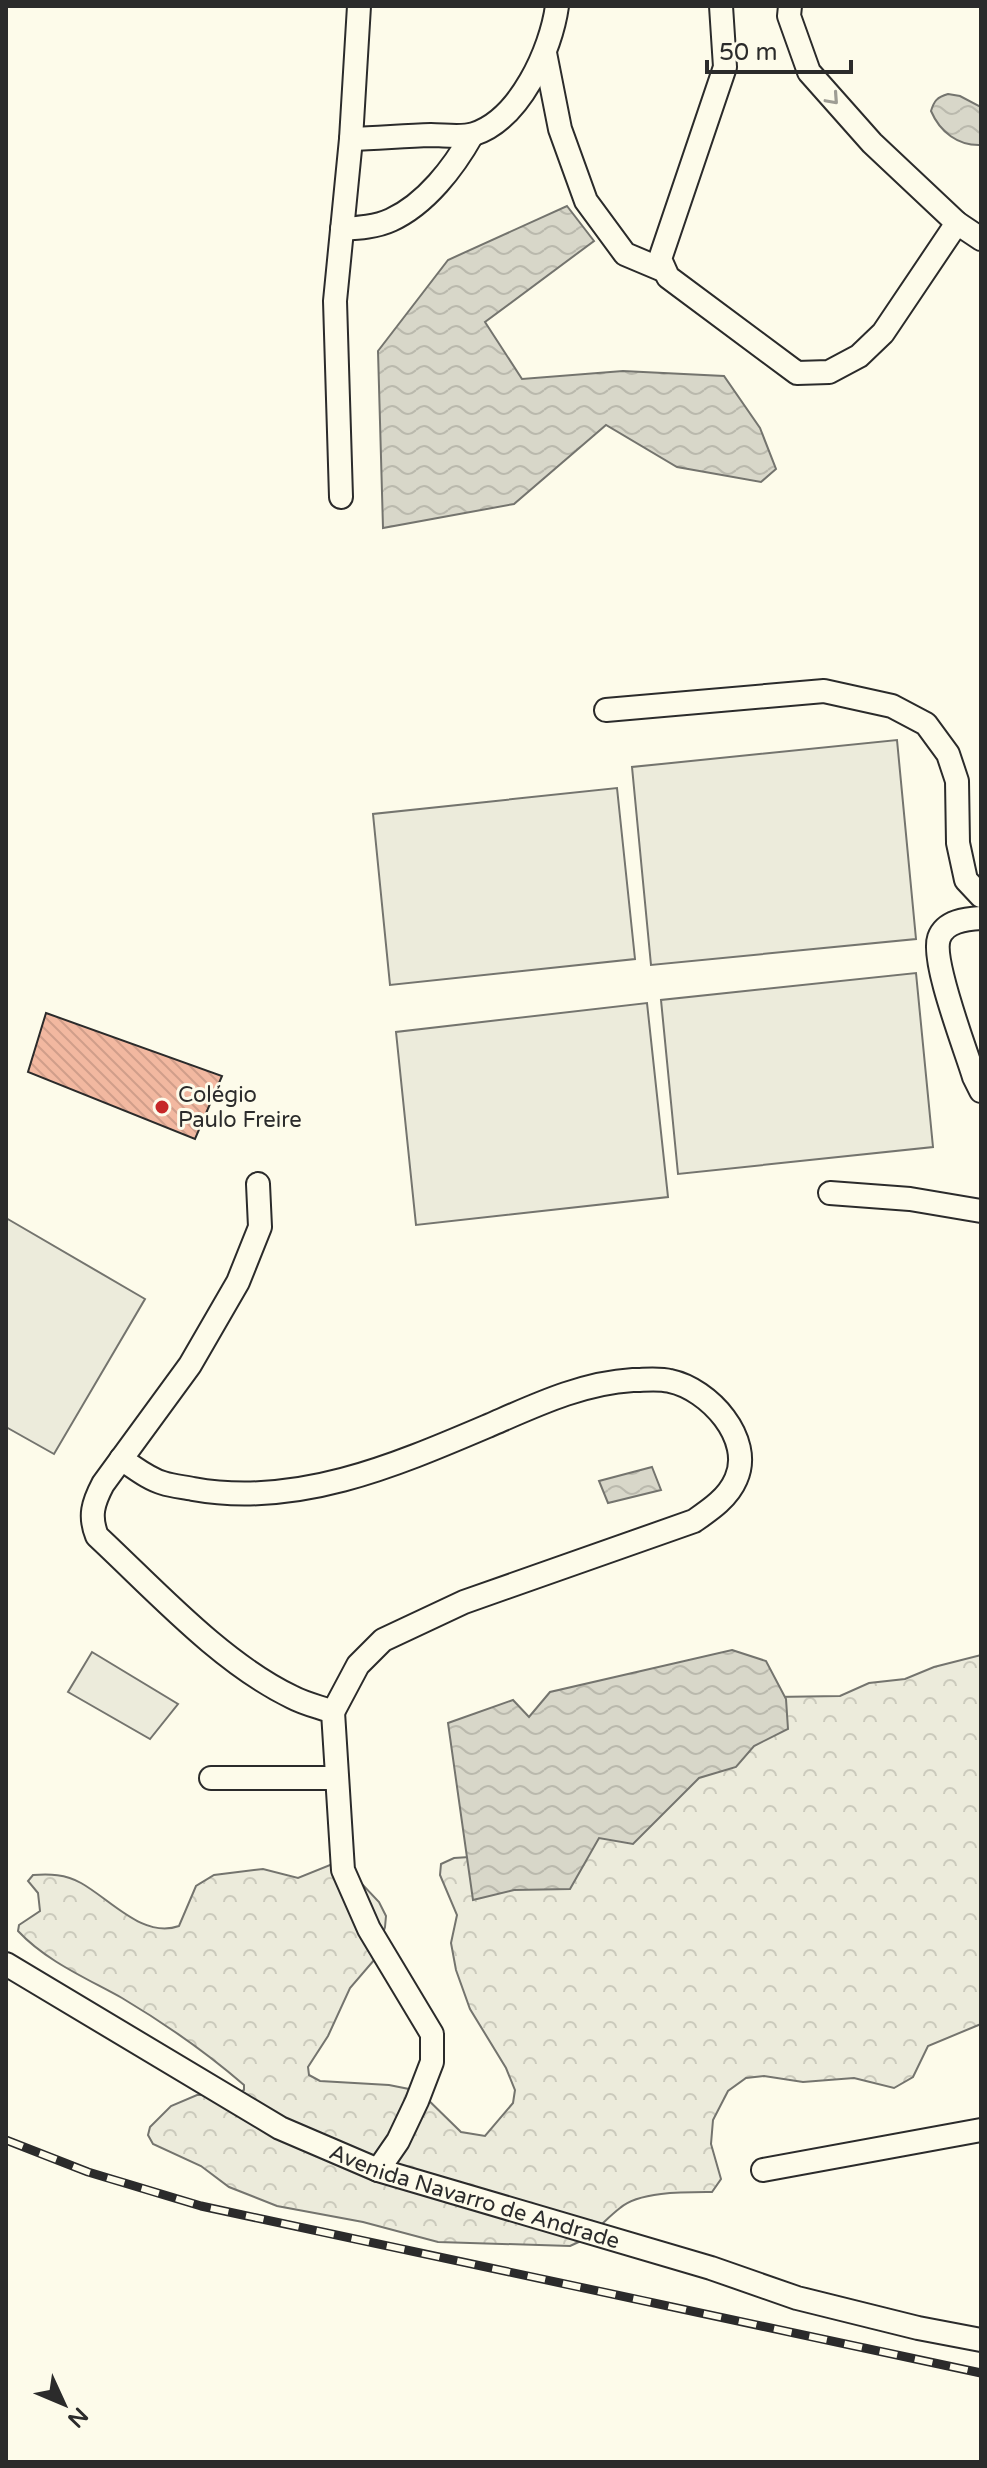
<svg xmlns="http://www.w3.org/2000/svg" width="987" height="2468" font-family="'Varela Round',sans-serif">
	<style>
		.forest { fill: url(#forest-crowns); stroke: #74746e; stroke-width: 2 }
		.garden { fill: #ecebdb; stroke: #74746e; stroke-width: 2 }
		.water { fill: url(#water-waves); stroke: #74746e; stroke-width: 2 }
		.building { fill: url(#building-back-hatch); stroke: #2b2b2b; stroke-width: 2 }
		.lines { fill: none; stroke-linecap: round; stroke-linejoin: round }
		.minor-casing { stroke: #2b2b2b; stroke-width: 26 }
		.minor { stroke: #fdfbea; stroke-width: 22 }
		.rail-casing { stroke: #2b2b2b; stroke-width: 9 }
		.rail { stroke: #fdfbea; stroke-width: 6; stroke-dasharray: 18; stroke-linecap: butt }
		.oneway { stroke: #9e9d94 }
		.poi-dot { fill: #c62828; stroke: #fdfbea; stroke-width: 3 }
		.labels { text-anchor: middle; stroke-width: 6; stroke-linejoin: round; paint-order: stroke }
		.poi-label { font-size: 22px; fill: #2b2b2b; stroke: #fdfbea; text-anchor: start }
		.street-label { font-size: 22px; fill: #2b2b2b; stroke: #fdfbea }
	</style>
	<defs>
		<pattern id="forest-crowns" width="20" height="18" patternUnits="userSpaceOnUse" patternTransform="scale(2)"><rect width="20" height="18" fill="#ecebdb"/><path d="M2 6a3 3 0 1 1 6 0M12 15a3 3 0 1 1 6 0" fill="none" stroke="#cbcabc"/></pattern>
		<pattern id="water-waves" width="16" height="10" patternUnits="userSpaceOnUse" patternTransform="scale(2)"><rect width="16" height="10" fill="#d8d7c9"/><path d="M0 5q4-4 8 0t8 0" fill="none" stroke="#bab9ad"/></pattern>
		<pattern id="building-back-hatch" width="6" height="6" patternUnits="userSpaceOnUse" patternTransform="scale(2)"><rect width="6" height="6" fill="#f2b8a0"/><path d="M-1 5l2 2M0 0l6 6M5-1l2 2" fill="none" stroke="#d09e8a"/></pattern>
	</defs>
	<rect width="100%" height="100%" fill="#fdfbea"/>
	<path class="forest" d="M981,1655V2024L928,2046L913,2077L894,2088L854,2078L803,2082L764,2076L746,2078L728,2091L713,2120L711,2144L721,2179L712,2192C687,2192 639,2191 620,2208C602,2222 591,2238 570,2246L438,2242L363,2222L277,2206L229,2187L201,2166L153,2144L148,2135L150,2127L171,2106L197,2095L236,2094L244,2090V2085C207,2053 164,2023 122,1998C86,1978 46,1961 18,1931L19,1925L40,1911L38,1893L28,1881L33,1875C50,1874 65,1874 81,1883C110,1899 143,1939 179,1926L196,1886L214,1875L263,1869L298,1878L330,1865L345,1866L379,1902L386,1916L385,1927L375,1959L350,1988L328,2036L308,2067L309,2075L320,2081L389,2085L419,2091L461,2132L485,2136L513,2103L515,2090L506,2068L470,2009L456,1970L451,1943L457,1915L440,1875L441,1864L454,1858L501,1855L774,1697L840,1696L869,1683L905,1679L934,1667Z"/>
	<g class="garden">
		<polygon points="897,740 916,939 651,965 632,767"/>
		<polygon points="617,788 635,959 390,985 373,814"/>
		<polygon points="916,973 933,1147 678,1174 661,1000"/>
		<polygon points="647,1003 668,1197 416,1225 396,1032"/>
		<polygon points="6,1218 145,1299 54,1454 6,1427"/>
		<polygon points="92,1652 178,1704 150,1739 68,1692"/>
	</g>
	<g class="water">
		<path d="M948,94L960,96L981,107V145C958,146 940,132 931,111C934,101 937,97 948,94Z"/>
		<polygon points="567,206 594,241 485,322 522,379 623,371 724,376 760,428 776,469 761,482 677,467 606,425 514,504 383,528 378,351 448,260"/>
		<polygon points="652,1467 661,1490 608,1503 599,1481"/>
		<polygon points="732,1650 766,1661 786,1699 788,1729 754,1746 736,1767 699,1778 633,1844 599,1838 570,1889 514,1890 473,1900 448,1723 513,1700 529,1717 550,1692"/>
	</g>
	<polygon class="building" points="46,1013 222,1076 195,1139 28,1072"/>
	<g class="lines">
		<g class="minor-casing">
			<g id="minor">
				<polyline points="721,6 725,67 660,259 668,277 797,373 829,372 859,356 883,333 957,223"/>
				<polyline points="790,6 789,16 809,72 872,143 957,223 981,239"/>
				<polyline points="545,53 560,129 586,201 625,254 663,270"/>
				<path d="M351,139C378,138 404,136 431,135C444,135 462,138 474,134C520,119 551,50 557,6"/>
				<path d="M342,229C358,228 376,227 391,220C426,204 454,167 472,135"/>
				<polyline points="341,497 335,301 351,139 359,6"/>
				<polyline points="606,710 824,691 892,706 926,724 948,754 957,781 958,843 966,880 981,896"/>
				<path d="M981,918C966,919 945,921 939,938C931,961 966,1050 974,1077L981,1091"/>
				<path d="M258,1184L260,1227L238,1282L190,1365L103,1484C93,1503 89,1516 97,1536C155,1590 221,1663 292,1697C305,1704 320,1707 333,1712L343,1870L369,1929L432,2034V2062L417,2101L398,2141L378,2170"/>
				<polyline points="830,1193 910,1199 981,1211"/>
				<path d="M121,1459C134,1467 148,1479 163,1483C172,1486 183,1487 193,1489C297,1508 396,1465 490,1425C536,1405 582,1383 633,1380C644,1380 659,1378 670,1381C709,1389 754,1439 736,1479C728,1498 710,1510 694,1521L464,1602L383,1640L358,1665L333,1712"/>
				<polyline points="211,1778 336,1778"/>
				<path id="s1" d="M6,1964L280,2128L378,2170L711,2268L797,2298L918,2328L981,2340"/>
				<polyline points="763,2170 981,2130"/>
			</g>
		</g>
		<use href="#minor" class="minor"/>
		<g class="rail-casing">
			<polyline id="rail" points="6,2140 88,2172 201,2206 981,2373"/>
		</g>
		<use href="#rail" class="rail"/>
	</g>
	<defs><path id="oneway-chevron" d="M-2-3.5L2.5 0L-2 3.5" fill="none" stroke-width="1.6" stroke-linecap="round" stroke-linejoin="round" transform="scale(2)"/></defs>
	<use class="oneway" href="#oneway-chevron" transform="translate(833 99) rotate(48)"/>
	<circle class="poi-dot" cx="162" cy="1107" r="8"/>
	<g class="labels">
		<g class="poi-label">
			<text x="178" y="1102">Colégio<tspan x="178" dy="25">Paulo Freire</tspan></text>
		</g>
		<g class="street-label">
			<text dy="8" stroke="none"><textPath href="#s1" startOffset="526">Avenida Navarro de Andrade</textPath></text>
		</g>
	</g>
	<rect width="987" height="2468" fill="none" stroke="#2b2b2b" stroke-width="16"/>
	<g transform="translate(64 2404) rotate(134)" stroke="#fdfbea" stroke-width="6" paint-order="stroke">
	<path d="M0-6L14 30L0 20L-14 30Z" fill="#2b2b2b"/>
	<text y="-12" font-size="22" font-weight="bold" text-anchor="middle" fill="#2b2b2b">N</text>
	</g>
	<path d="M707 60v12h144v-12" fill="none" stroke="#2b2b2b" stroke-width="4"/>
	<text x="719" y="60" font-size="24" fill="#2b2b2b" stroke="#fdfbea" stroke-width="6" paint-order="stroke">50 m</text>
</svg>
